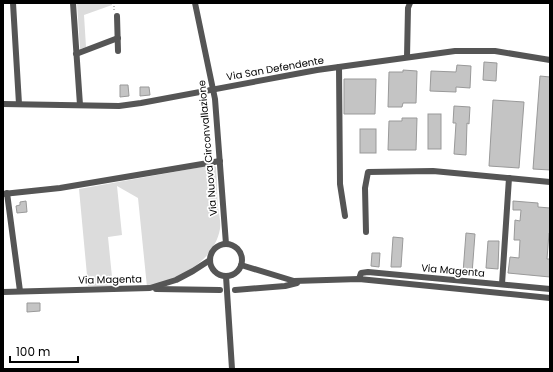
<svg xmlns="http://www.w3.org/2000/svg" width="553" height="372" font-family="Poppins,sans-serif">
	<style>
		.green { fill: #dcdcdc }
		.building { fill: #c4c4c4; stroke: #999 }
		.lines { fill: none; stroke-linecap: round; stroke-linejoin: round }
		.path { stroke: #777; stroke-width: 1; stroke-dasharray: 1 2; stroke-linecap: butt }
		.minor { stroke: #555; stroke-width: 6 }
		.labels { text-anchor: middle; stroke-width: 3.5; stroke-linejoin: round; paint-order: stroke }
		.street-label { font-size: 10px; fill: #000; stroke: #fff }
	</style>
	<rect width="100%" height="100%" fill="#fff"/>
	<g class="green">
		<polygon points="77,3 112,3 112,5 84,15 86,47 80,49"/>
		<path d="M213,165L216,167C217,180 217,194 218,207C219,214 221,222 220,229C214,262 177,281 147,287L138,198L117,186L122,235L108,237L113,287L88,286L79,189Z"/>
	</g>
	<g class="building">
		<polygon points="484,62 497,63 496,81 483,80"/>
		<polygon points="457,65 471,66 470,88 456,87 456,92 430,91 431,71 456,72"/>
		<polygon points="403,70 417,71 416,103 403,103 402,107 388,107 389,72 403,72"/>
		<polygon points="540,76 550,77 550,170 533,169"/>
		<polygon points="344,79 376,79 375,114 344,114"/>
		<polygon points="120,85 128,85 129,96 120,97"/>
		<polygon points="140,87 149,87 150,95 140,96"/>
		<polygon points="493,100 524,102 519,168 489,166"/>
		<polygon points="454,106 470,107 469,124 467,123 466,155 454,154 456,123 453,123"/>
		<rect x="428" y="114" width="13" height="35"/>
		<polygon points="402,118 417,118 416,150 388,150 389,121 402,121"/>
		<rect x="360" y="129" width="16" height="24"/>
		<polygon points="26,201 27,212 17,213 16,206 20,205 20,202"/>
		<polygon points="513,201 538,203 538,207 550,208 550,234 549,233 547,259 550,259 550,277 508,273 510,257 519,258 520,240 514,240 515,220 520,221 521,210 513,210"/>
		<polygon points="466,233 475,234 472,274 463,273"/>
		<polygon points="393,237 403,238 401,267 391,267"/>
		<polygon points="488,241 499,241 498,269 486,268"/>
		<polygon points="372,253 380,253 379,267 371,266"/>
		<polygon points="27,303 40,303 40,311 27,312"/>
	</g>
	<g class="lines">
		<polyline class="path" points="114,3 114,12"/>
		<g class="minor">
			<polyline points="13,3 19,104"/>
			<polyline points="73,3 80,105"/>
			<polyline points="195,3 215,99 226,244"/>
			<polyline points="117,16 118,51"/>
			<polyline points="76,54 118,38"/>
			<polyline points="407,57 408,8 410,3"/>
			<polyline points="339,67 340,184 345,216"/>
			<polyline points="3,104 119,106 141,103 317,70 455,51 495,51 550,60"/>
			<polyline points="7,193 20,291"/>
			<polyline points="3,194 60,188 220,161"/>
			<polyline points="366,232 365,188 368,172 433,171 550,182"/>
			<circle cx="226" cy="260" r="16"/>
			<polyline points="241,265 294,281 359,279 550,298"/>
			<polyline points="226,276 232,369"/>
			<polyline points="359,279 361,273 368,272 550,289"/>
			<polyline points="502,284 509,178"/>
			<polyline points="156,289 220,290"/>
			<polyline points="235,290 285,286 297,283"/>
			<polyline points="3,292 150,288 176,280 193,271 210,260"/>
		</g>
	</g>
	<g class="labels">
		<g class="street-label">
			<text transform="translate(275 68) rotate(-10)" y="4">Via San Defendente</text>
			<text transform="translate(207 148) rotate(-95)" y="4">Via Nuova Circonvallazione</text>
			<text transform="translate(453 270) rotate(5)" y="4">Via Magenta</text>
			<text transform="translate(110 279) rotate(-1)" y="4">Via Magenta</text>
		</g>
	</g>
	<rect width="553" height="372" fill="none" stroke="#000000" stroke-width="8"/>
	<path d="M10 356v6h68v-6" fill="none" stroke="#000000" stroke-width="2"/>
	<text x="16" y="356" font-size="12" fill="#000000" stroke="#ffffff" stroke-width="3" paint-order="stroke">100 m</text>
</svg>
